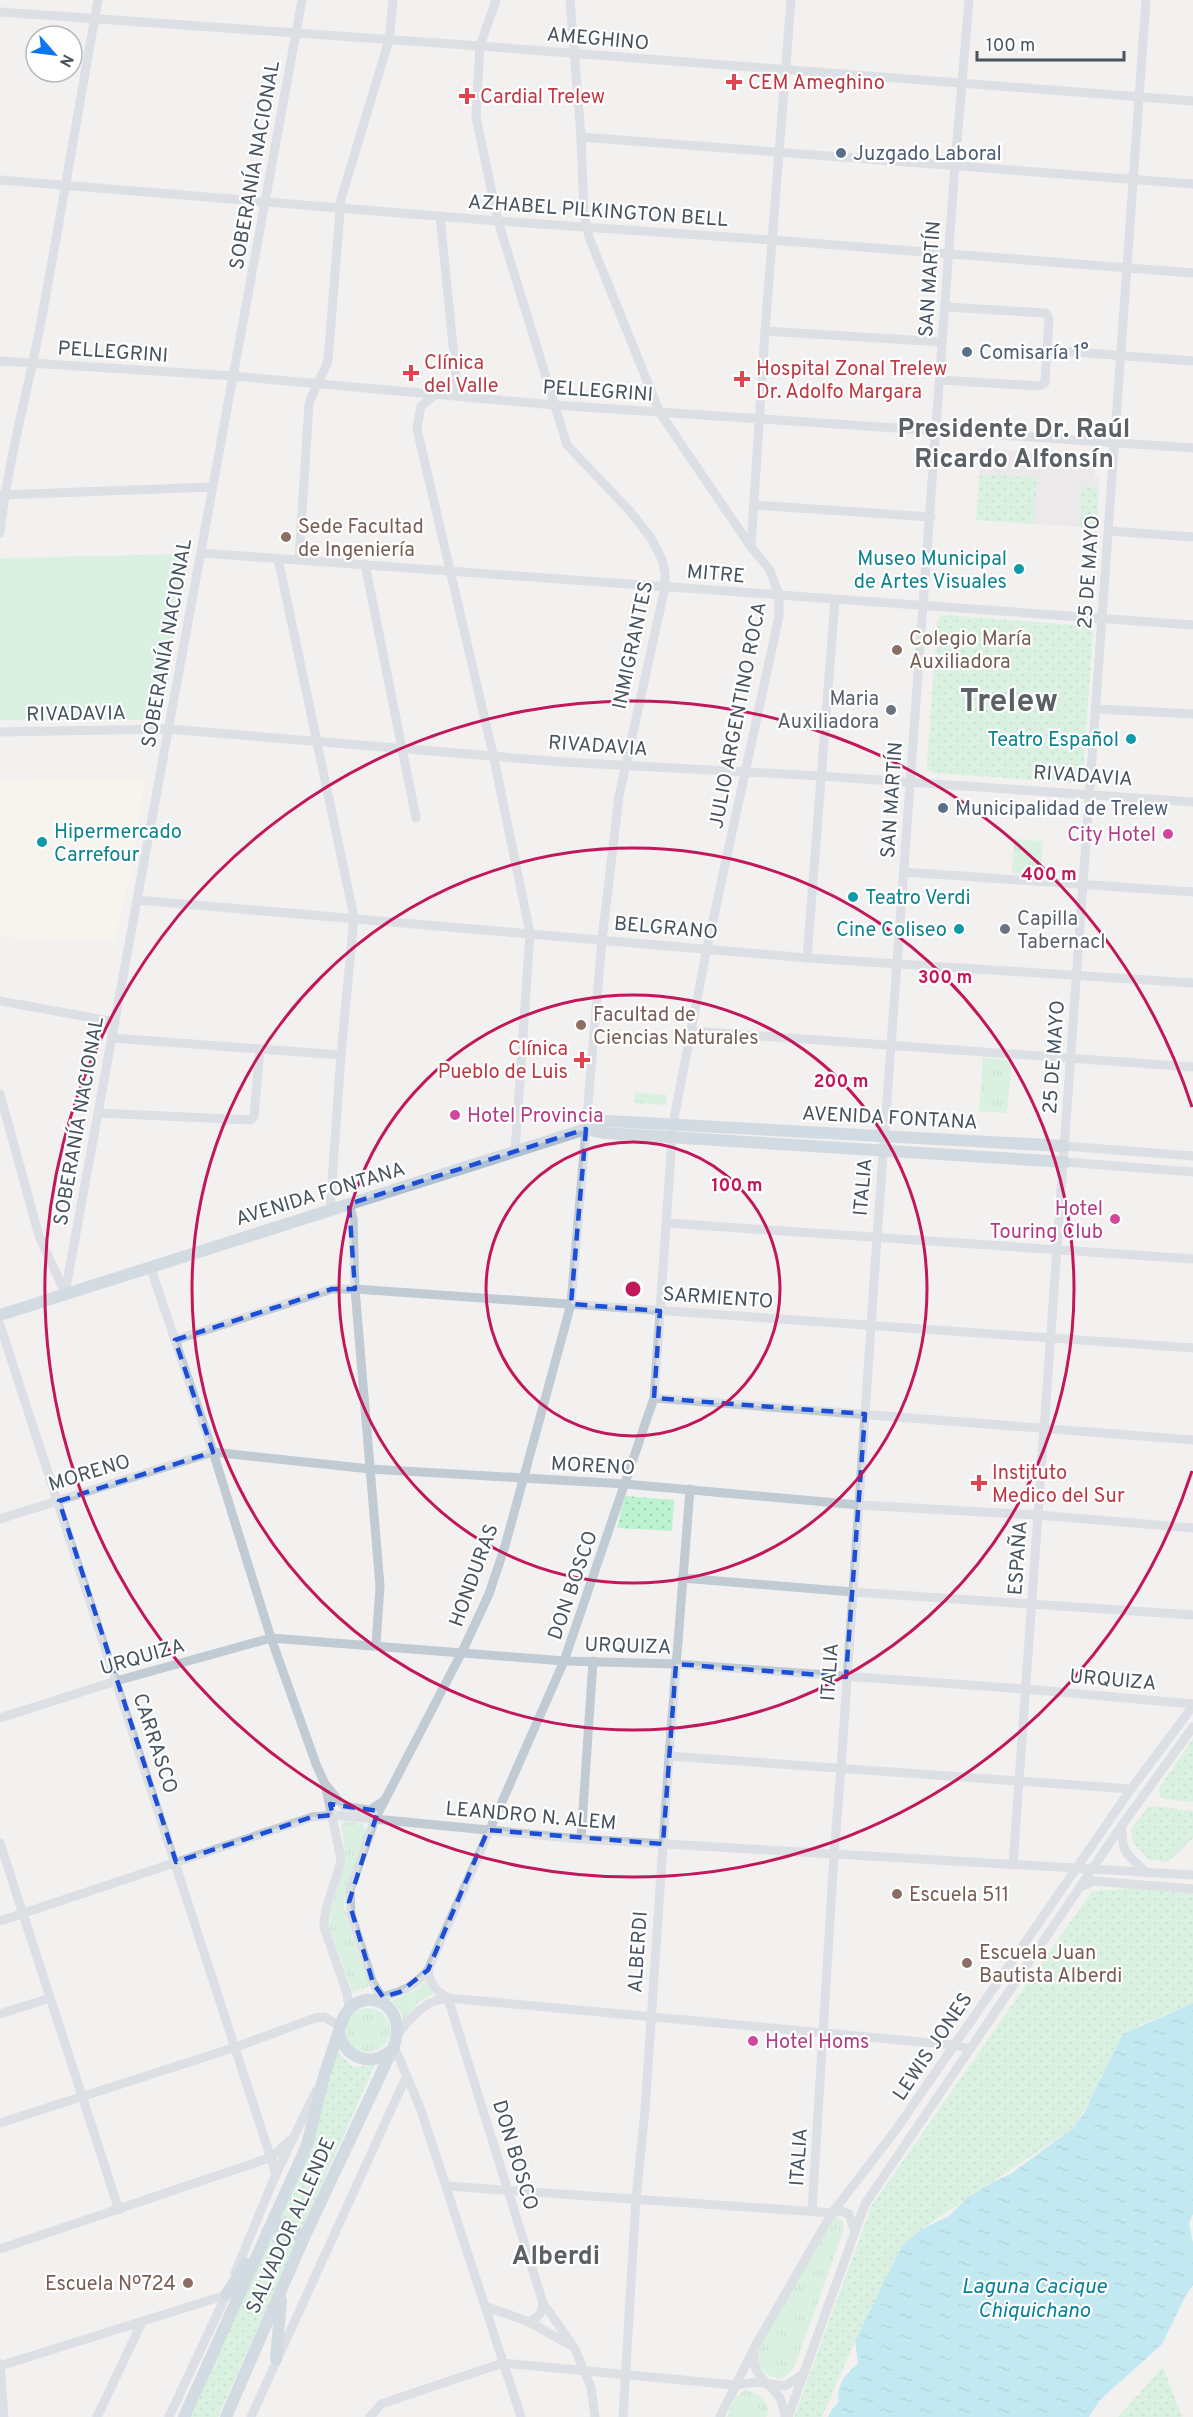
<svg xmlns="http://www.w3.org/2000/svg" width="1193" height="2417" font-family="Overpass,sans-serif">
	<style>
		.commercial { fill: #fdf7e9 }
		.education { fill: #e4e1e2 }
		.grass { fill: url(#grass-tufts) }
		.park { fill: url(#park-dots) }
		.garden { fill: #bcf2d0 }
		.water { fill: url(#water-ripples) }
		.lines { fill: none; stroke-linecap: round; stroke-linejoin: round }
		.minor { stroke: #c0cbd3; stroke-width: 9 }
		.major { stroke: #aec0d0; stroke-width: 12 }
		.marked { fill: none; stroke: #1d4ed8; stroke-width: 4.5; stroke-dasharray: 12 8; stroke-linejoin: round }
		.ring { fill: none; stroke: #c2185b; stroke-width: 3 }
		.health-dot { fill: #e0444e; stroke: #fff; stroke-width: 2 }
		.service-dot { fill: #5c6f8a; stroke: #fff; stroke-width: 2 }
		.education-dot { fill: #8d6e63; stroke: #fff; stroke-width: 2 }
		.culture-dot { fill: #0f9aa8; stroke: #fff; stroke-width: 2 }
		.worship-dot { fill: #6b7280; stroke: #fff; stroke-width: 2 }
		.hotel-dot { fill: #d1479c; stroke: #fff; stroke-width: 2 }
		.labels { text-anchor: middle; stroke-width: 4.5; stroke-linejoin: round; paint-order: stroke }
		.street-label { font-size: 20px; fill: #47545f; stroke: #fff }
		.health-label { font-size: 20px; fill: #be3a42; stroke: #fff; text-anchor: start }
		.service-label { font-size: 20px; fill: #4e5e75; stroke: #fff; text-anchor: start }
		.education-label { font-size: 20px; fill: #785e54; stroke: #fff; text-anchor: start }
		.culture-label { font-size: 20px; fill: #0d838f; stroke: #fff; text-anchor: end }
		.worship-label { font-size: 20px; fill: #5b616d; stroke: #fff; text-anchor: end }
		.hotel-label { font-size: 20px; fill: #b23c85; stroke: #fff; text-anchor: end }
		.water-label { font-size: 21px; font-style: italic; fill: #05819d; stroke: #fff }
		.district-label { font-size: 26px; font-weight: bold; fill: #5c6166; stroke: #fff }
		.town-label { font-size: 32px; font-weight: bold; fill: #5c6166; stroke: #fff }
		.centre { fill: #c2185b; stroke: #fff; stroke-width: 3 }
		.ring-label { font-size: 18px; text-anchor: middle; font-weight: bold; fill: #c2185b; stroke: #fff; stroke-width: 4.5; stroke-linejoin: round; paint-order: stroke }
	</style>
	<defs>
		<pattern id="grass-tufts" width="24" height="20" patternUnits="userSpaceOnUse" patternTransform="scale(1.5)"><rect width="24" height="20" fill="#bcf2d0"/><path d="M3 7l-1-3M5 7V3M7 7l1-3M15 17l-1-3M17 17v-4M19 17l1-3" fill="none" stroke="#a3d1b5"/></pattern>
		<pattern id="park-dots" width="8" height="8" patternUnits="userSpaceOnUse" patternTransform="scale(1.5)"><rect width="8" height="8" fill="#bcf2d0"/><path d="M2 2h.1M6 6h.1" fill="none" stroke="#a3d1b5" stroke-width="1.8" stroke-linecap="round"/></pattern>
		<pattern id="water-ripples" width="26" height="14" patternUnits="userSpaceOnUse" patternTransform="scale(1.5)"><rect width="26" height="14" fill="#87dff2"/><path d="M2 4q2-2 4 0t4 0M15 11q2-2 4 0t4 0" fill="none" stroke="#70b7c7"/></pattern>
	</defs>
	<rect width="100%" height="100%" fill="#f3f0f0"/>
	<polygon class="commercial" points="145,778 132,864 115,940 0,937 0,779"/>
	<polygon class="education" points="981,448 1096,456 1095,477 1100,477 1096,528 976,520"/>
	<g class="grass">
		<polygon points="1014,839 1043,841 1040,875 1012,873"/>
		<polygon points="983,1058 1012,1060 1007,1113 979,1111"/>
		<polygon points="635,1092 667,1095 666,1105 634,1103"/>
		<polygon points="341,1821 362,1823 366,1831 346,1892 344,1908 369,1986 353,1993 329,1927 331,1910 343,1871 345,1857"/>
		<polygon points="425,1981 434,1994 419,2002 403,2022 402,2015 392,2000 414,1991"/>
		<circle cx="368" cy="2030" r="22"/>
		<path d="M834,2217L839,2218L844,2222V2229L796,2363L790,2373L780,2379C761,2374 756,2366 758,2347Z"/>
		<path d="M746,2390C758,2394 773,2403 766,2417H727L736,2396Z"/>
	</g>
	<g class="park">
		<polygon points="980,474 1037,478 1034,524 976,520"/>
		<polygon points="1082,487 1099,489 1096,528 1079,527"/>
		<polygon points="946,615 1086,626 1092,628 1093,634 1083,775 1080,782 1073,783 934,773 929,771 927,765 937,623 940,616"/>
		<polygon points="625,1496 674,1500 672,1531 617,1528"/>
		<polygon points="1193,1739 1193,1802 1164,1799 1160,1796 1159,1788"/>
		<polygon points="1153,1806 1193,1811 1193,1838 1168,1862 1148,1859 1133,1843 1131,1829 1148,1807"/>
		<polygon points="1135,1888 1193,1894 1193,2003 1137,2026 1073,2128 920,2230 902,2246 855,2341 822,2417 794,2417 872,2205 1092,1891"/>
		<polygon points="336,2051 353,2067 375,2065 218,2417 190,2417 313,2143"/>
		<polygon points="1163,2367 1182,2417 1118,2417"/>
	</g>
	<polygon class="garden" points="189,554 155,720 0,720 0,558"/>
	<path class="water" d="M1193,2003V2214L1189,2222L1193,2244V2285L1186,2295L1162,2344L1100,2400L1089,2417H828L832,2409L839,2402C836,2384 845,2375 858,2364L855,2341L902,2246L920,2230L949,2216L967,2198L993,2182L1012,2173L1073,2128L1084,2113L1123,2034Z"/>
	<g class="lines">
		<g class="minor">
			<polyline points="0,12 480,46 1193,101"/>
			<polyline points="581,137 1193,184"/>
			<polyline points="0,180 498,221 772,240 1193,273"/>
			<polyline points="440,216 458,396"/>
			<polyline points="765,331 942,342"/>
			<polyline points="1047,350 1193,361"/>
			<polyline points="0,361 233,376 554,405 1193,448"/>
			<polyline points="940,380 1039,386 1045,383 1045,380 1049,319 1046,313 945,307"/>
			<polyline points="436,394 421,406 417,429 493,754 530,933 515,1152"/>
			<polyline points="0,495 213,487"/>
			<polyline points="754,505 931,517"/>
			<polyline points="1109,531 1193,537"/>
			<path d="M0,533C7,465 26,399 39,332C60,221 78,111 98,0"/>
			<polyline points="751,547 765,331 791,0"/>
			<polyline points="201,553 1193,625"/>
			<polyline points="278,558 354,917 341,1055 330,1210"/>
			<path d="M299,559L309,404C314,388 323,376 328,360L341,199L389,40L393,0"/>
			<polyline points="365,564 416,818"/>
			<polyline points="1096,709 1193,714"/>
			<polyline points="0,732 168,729 563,762 821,776 1193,802"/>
			<polyline points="904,872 1193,892"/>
			<polyline points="137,900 807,958 1193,983"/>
			<polyline points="807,958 835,600"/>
			<polyline points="0,1001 115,1022"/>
			<polyline points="692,1031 1193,1067"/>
			<polyline points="112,1038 341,1055"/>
			<polyline points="0,1094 39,1236 65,1293"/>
			<polyline points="98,1113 251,1120 254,1116 260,1049"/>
			<polyline points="1064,1146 1193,1156"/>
			<polyline points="1065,1162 1193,1172"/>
			<polyline points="349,1204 353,1218 355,1289 380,1586 376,1645"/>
			<polyline points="666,1223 1193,1259"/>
			<path d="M150,1266L213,1452L271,1638L316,1764L325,1784L341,1859C337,1882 324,1904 324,1927L347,1993L349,2008"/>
			<polyline points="65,1293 302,0"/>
			<polyline points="0,1325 276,2174"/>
			<polyline points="175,1340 332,1289 355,1289 1193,1348"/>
			<polyline points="654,1398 1193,1440"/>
			<polyline points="0,1519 213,1452 370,1469 625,1484 859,1505 1038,1515 1193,1528"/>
			<polyline points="682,1578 853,1592 1193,1615"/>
			<polyline points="0,1718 116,1681 271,1638 564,1661 676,1664 1025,1689 1193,1704"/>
			<polyline points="669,1756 1131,1789"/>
			<polyline points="327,1786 343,1806 370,1810 385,1800"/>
			<path d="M1122,1825C1121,1854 1127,1854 1147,1873"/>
			<polyline points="581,1839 593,1661"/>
			<polyline points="0,1843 119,2210"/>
			<polyline points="1013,1865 1146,0"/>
			<polyline points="1083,1886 1093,1881 1193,1889"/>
			<polyline points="0,1921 312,1817 333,1815 581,1839 1193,1875"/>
			<path d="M428,1970C430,1984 436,1991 448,1998L543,2303L574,2347L591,2387L595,2417"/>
			<path d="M372,2000C398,1992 409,1992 428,1970L564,1661L654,1398L673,1124L707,948L779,616V596L770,570L751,547L660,413L589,237L584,214L581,137L570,0"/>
			<polyline points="384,2000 373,1983 351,1914 350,1890 375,1819 462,1652 489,1594 505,1546 571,1304 602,940 619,796 665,587 665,573 662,559 651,538 629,510 567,445 498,221 476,117 480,46 496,0"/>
			<polyline points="0,2014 50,1998"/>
			<path d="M399,2033C412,2016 425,2000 448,1998L954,2045L970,2049"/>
			<polyline points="394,2046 421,2110 521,2417"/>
			<polyline points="0,2123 236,2047 315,2018 324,2017 340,2026"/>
			<polyline points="447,2186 832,2213 841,2211 849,2214 854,2229"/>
			<polyline points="812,2211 834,1855 841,1768 877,1238 955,165 969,0"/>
			<polyline points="0,2249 272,2157 289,2141"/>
			<polyline points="235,2273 276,2174 316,2091"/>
			<polyline points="485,2306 529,2322 570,2345"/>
			<path d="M529,2322C539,2317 542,2314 543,2303"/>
			<path d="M754,2353C750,2374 770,2383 780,2398C783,2404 784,2410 785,2417"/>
			<polyline points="0,2364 4,2417"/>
			<polyline points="0,2366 226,2295"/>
			<polyline points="97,2417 142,2322"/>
			<polyline points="169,2417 228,2291"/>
			<polyline points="251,2417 406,2077"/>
			<polyline points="370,2417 381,2404 503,2363 735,2385 757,2382 785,2386 804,2374"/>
			<polyline points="623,2417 636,2199 645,2110 669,1756 690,1489"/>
			<polyline points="720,2417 754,2348 832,2213 895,2131 1131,1789 1193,1706"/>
			<polyline points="788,2417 865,2204 1122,1825 1193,1727"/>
		</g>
		<g class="major">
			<polyline points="586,1129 604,1133 1065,1162"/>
			<polyline points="0,1315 586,1129 598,1122 607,1121 1064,1146"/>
			<path d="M339,2033C346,2059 370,2067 391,2051"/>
			<path d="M267,2232C280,2218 296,2225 302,2242"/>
			<polyline points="226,2295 246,2264"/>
			<polyline points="276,2359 281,2300"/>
			<path d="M184,2417L307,2145L324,2076L344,2016C364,1983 409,2004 394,2046L302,2242L226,2417"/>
		</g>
	</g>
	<path d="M0 0H1193V2417H0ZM586,1129L571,1304L660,1311L654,1398L865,1414L846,1677L676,1664L663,1844L488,1830L428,1970L400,1992L383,1997L373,1983L349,1902L378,1811L330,1804L333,1815L312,1817L176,1862L59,1501L213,1452L175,1340L332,1289H355L349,1204Z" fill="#f3f0f0" fill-opacity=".55" fill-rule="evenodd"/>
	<path class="marked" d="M586,1129L571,1304L660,1311L654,1398L865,1414L846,1677L676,1664L663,1844L488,1830L428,1970L400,1992L383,1997L373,1983L349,1902L378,1811L330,1804L333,1815L312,1817L176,1862L59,1501L213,1452L175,1340L332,1289H355L349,1204Z"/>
	<g class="ring">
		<circle cx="633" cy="1289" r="147"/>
		<circle cx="633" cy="1289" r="294"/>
		<circle cx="633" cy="1289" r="441"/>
		<path d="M1192 1471A588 588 0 1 1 1192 1107"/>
	</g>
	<g class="health-dot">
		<path d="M731 73h6v6h6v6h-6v6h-6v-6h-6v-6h6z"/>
		<path d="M464 87h6v6h6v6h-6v6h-6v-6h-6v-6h6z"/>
		<path d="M408 364h6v6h6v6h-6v6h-6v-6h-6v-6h6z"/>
		<path d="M739 370h6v6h6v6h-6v6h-6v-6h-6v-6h6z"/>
		<path d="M579 1051h6v6h6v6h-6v6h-6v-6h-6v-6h6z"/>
		<path d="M976 1474h6v6h6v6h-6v6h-6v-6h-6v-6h6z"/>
	</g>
	<g class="service-dot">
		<circle cx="841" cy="153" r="6"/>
		<circle cx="967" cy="352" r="6"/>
		<circle cx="943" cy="808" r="6"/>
	</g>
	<g class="education-dot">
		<circle cx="286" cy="537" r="6"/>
		<circle cx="897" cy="650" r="6"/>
		<circle cx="581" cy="1025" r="6"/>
		<circle cx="897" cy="1894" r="6"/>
		<circle cx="967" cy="1963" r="6"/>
		<circle cx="188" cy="2283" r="6"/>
	</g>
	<g class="culture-dot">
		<circle cx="1019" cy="569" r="6"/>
		<circle cx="1131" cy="739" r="6"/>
		<circle cx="42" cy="842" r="6"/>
		<circle cx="853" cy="897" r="6"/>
		<circle cx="959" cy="929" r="6"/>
	</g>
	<g class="worship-dot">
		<circle cx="891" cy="710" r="6"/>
		<circle cx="1005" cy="929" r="6"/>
	</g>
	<g class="hotel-dot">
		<circle cx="1168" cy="834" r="6"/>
		<circle cx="455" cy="1115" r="6"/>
		<circle cx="1115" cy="1219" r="6"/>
		<circle cx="753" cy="2041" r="6"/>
	</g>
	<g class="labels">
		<g class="street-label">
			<text transform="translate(598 38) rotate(5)" y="7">AMEGHINO</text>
			<text transform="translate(254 165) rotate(-80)" y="7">SOBERANÍA NACIONAL</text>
			<text transform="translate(598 210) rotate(4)" y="7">AZHABEL PILKINGTON BELL</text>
			<text transform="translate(929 279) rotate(-86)" y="7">SAN MARTÍN</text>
			<text transform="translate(113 351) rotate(4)" y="7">PELLEGRINI</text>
			<text transform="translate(598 390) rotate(4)" y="7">PELLEGRINI</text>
			<text transform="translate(1088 572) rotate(-86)" y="7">25 DE MAYO</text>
			<text transform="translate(716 573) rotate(5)" y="7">MITRE</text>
			<text transform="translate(166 643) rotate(-80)" y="7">SOBERANÍA NACIONAL</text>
			<text transform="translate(632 645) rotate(-78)" y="7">INMIGRANTES</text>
			<text transform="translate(76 713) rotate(-1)" y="7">RIVADAVIA</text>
			<text transform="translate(737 715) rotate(-79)" y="7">JULIO ARGENTINO ROCA</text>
			<text transform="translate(598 745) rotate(4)" y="7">RIVADAVIA</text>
			<text transform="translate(1083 775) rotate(4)" y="7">RIVADAVIA</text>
			<text transform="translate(891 800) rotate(-86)" y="7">SAN MARTÍN</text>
			<text transform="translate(666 927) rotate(5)" y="7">BELGRANO</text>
			<text transform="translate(1053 1057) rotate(-86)" y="7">25 DE MAYO</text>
			<text transform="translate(890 1117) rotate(3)" y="7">AVENIDA FONTANA</text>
			<text transform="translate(78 1121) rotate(-80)" y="7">SOBERANÍA NACIONAL</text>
			<text transform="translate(862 1187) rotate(-85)" y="7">ITALIA</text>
			<text transform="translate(320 1193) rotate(-17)" y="7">AVENIDA FONTANA</text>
			<text transform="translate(718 1297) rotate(4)" y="7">SARMIENTO</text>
			<text transform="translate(593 1465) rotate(3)" y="7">MORENO</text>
			<text transform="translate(89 1472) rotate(-17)" y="7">MORENO</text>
			<text transform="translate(1017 1558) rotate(-86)" y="7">ESPAÑA</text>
			<text transform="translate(473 1575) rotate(-70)" y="7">HONDURAS</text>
			<text transform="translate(572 1585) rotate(-71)" y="7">DON BOSCO</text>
			<text transform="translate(628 1645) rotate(2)" y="7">URQUIZA</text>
			<text transform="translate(142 1656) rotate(-16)" y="7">URQUIZA</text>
			<text transform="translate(829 1672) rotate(-86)" y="7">ITALIA</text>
			<text transform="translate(1113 1679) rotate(5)" y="7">URQUIZA</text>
			<text transform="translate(156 1743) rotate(72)" y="7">CARRASCO</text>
			<text transform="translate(531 1815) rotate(5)" y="7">LEANDRO N. ALEM</text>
			<text transform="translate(637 1952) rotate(-86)" y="7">ALBERDI</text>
			<text transform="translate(932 2046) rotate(-56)" y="7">LEWIS JONES</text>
			<text transform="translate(516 2155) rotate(73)" y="7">DON BOSCO</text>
			<text transform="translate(798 2157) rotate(-86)" y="7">ITALIA</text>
			<text transform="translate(290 2225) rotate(-66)" y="7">SALVADOR ALLENDE</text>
		</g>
		<g class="health-label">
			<text x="748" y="89">CEM Ameghino</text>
			<text x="480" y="103">Cardial Trelew</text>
			<text x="424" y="369">Clínica<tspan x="424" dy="23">del Valle</tspan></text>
			<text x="756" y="375">Hospital Zonal Trelew<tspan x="756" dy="23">Dr. Adolfo Margara</tspan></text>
			<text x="568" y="1055" text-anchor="end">Clínica<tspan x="568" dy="23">Pueblo de Luis</tspan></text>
			<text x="992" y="1479">Instituto<tspan x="992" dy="23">Medico del Sur</tspan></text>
		</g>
		<g class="service-label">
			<text x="853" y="160">Juzgado Laboral</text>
			<text x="979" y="359">Comisaría 1°</text>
			<text x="955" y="815">Municipalidad de Trelew</text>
		</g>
		<g class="education-label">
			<text x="298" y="533">Sede Facultad<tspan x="298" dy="23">de Ingeniería</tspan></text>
			<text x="909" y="645">Colegio María<tspan x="909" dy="23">Auxiliadora</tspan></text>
			<text x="593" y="1021">Facultad de<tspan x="593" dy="23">Ciencias Naturales</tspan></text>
			<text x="909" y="1901">Escuela 511</text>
			<text x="979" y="1959">Escuela Juan<tspan x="979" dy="23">Bautista Alberdi</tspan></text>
			<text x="176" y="2290" text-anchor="end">Escuela Nº724</text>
		</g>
		<g class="culture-label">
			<text x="1007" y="565">Museo Municipal<tspan x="1007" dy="23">de Artes Visuales</tspan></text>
			<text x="1119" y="746">Teatro Español</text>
			<text x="54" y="838" text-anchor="start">Hipermercado<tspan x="54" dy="23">Carrefour</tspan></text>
			<text x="865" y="904" text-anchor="start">Teatro Verdi</text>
			<text x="947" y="936">Cine Coliseo</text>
		</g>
		<g class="worship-label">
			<text x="879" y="705">Maria<tspan x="879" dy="23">Auxiliadora</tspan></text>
			<text x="1017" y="925" text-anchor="start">Capilla<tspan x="1017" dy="23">Tabernacl</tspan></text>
		</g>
		<g class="hotel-label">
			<text x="1156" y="841">City Hotel</text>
			<text x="467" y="1122" text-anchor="start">Hotel Provincia</text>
			<text x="1103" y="1215">Hotel<tspan x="1103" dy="23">Touring Club</tspan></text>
			<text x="765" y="2048" text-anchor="start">Hotel Homs</text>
		</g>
		<g class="water-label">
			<text x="1034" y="2293">Laguna Cacique<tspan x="1034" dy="24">Chiquichano</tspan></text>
		</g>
		<g class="district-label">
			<text x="1014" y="437">Presidente Dr. Raúl<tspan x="1014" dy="30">Ricardo Alfonsín</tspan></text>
			<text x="556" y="2264">Alberdi</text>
		</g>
		<g class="town-label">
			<text x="1009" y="711">Trelew</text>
		</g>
	</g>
	<circle cx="633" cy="1289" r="9" class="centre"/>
	<g class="ring-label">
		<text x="1049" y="880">400 m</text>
		<text x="945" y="983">300 m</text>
		<text x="841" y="1087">200 m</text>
		<text x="737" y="1191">100 m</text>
	</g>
	<g transform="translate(54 54) rotate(118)"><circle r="28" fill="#ffffff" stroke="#b5bbbf" stroke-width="1.5"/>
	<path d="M0-4.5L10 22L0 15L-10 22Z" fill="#0d76ef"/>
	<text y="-9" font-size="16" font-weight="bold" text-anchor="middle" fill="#47545f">N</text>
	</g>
	<path d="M977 51v9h147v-9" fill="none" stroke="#47545f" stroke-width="3"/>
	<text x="986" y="51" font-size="18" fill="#47545f" stroke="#ffffff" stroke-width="4.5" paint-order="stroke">100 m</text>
</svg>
